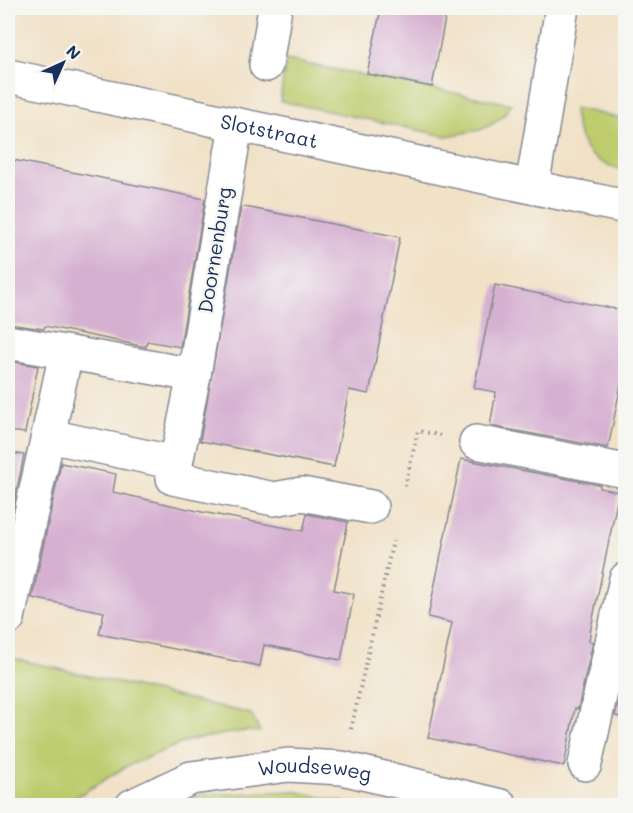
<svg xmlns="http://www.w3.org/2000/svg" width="633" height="813" font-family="Mali,sans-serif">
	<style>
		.green { fill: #becc6e; stroke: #6c7e66; stroke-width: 1.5 }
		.building { fill: #d6b0d1 }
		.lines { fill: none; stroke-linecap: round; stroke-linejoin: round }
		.minor-casing { stroke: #868892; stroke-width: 36 }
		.path { stroke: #868892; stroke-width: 4; stroke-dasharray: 1.5 4.5; stroke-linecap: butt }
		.minor { stroke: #fff; stroke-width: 33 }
		.labels { text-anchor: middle; stroke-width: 5; stroke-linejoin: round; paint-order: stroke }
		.street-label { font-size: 20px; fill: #1b2f5e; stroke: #f6f6f2 }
	</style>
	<rect width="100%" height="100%" fill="#f6f6f2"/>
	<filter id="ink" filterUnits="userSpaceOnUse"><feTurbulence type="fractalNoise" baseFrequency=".0167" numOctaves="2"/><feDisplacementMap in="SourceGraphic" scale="12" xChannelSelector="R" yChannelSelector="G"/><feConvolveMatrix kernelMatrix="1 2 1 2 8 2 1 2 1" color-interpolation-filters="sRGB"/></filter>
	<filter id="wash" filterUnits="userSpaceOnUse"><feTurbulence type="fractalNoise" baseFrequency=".008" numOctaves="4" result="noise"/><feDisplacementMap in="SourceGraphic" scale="24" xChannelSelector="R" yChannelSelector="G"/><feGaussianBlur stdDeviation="1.35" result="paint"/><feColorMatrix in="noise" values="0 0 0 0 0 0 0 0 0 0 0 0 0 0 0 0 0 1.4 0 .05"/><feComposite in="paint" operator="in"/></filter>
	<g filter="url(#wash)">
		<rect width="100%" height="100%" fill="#f1e1c6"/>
		<g class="green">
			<polygon points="286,60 511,104 503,116 494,123 480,130 446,136 280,101"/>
			<path d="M574,108L625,119V170C588,163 577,144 574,108Z"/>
			<polygon points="8,657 251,714 260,732 243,731 190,740 127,766 63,805 8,805"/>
			<polygon points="294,791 356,805 171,806 199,795"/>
		</g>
		<g id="blocks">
			<g class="building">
				<polygon points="381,8 447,8 432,87 367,74"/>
				<polygon points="8,159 205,199 180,347 147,341 146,347 45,326 44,329 8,324"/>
				<polygon points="245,207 400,237 369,394 349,390 334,467 200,441 241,208"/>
				<polygon points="495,285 626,311 626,360 608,448 490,426 496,392 474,388"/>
				<polygon points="8,361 38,366 25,433 8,431"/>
				<polygon points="8,452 24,455 8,533"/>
				<polygon points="461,459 600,485 600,488 619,492 591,628 589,641 593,642 578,709 575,708 564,766 428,738 452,623 428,617"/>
				<polygon points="61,463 116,474 113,492 202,512 303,531 307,514 348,522 334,590 354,594 341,660 264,645 260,666 99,634 104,612 32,598"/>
				<polygon points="626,668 626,718 615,716"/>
			</g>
		</g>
	</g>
	<g filter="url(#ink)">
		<use href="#blocks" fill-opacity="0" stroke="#868892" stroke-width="1.5"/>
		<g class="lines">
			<g class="minor-casing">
				<g id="minor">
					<polyline points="266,65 275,8"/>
					<path id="s1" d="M8,76L626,207"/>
					<polyline points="236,125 194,375 173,478 274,499 302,494 371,507"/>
					<polyline points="532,187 562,8"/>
					<polyline points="8,342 194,375"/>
					<polyline points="49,436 176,463"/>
					<polyline points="476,442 626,471"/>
					<polyline points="8,618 66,353"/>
					<polyline points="585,764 626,579"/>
					<path id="s2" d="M132,806L191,778L288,765L342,768L501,806"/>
				</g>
			</g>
			<g class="path">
				<polyline points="405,486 418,431 440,435"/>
				<polyline points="351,729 393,541"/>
			</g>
			<use href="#minor" class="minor"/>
		</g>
	</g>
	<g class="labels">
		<g class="street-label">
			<text dy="7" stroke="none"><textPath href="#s1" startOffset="267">Slotstraat</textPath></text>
			<text transform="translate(215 250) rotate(-81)" y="7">Doornenburg</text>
			<text dy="7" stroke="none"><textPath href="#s2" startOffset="190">Woudseweg</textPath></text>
		</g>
	</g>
	<rect width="633" height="813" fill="none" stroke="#f6f6f2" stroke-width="30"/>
	<g transform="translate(63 63) rotate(45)" stroke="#f6f6f2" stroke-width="4.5" paint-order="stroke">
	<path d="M0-4.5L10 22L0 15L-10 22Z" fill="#1b2f5e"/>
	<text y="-9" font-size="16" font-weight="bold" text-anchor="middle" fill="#1b2f5e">N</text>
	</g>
</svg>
